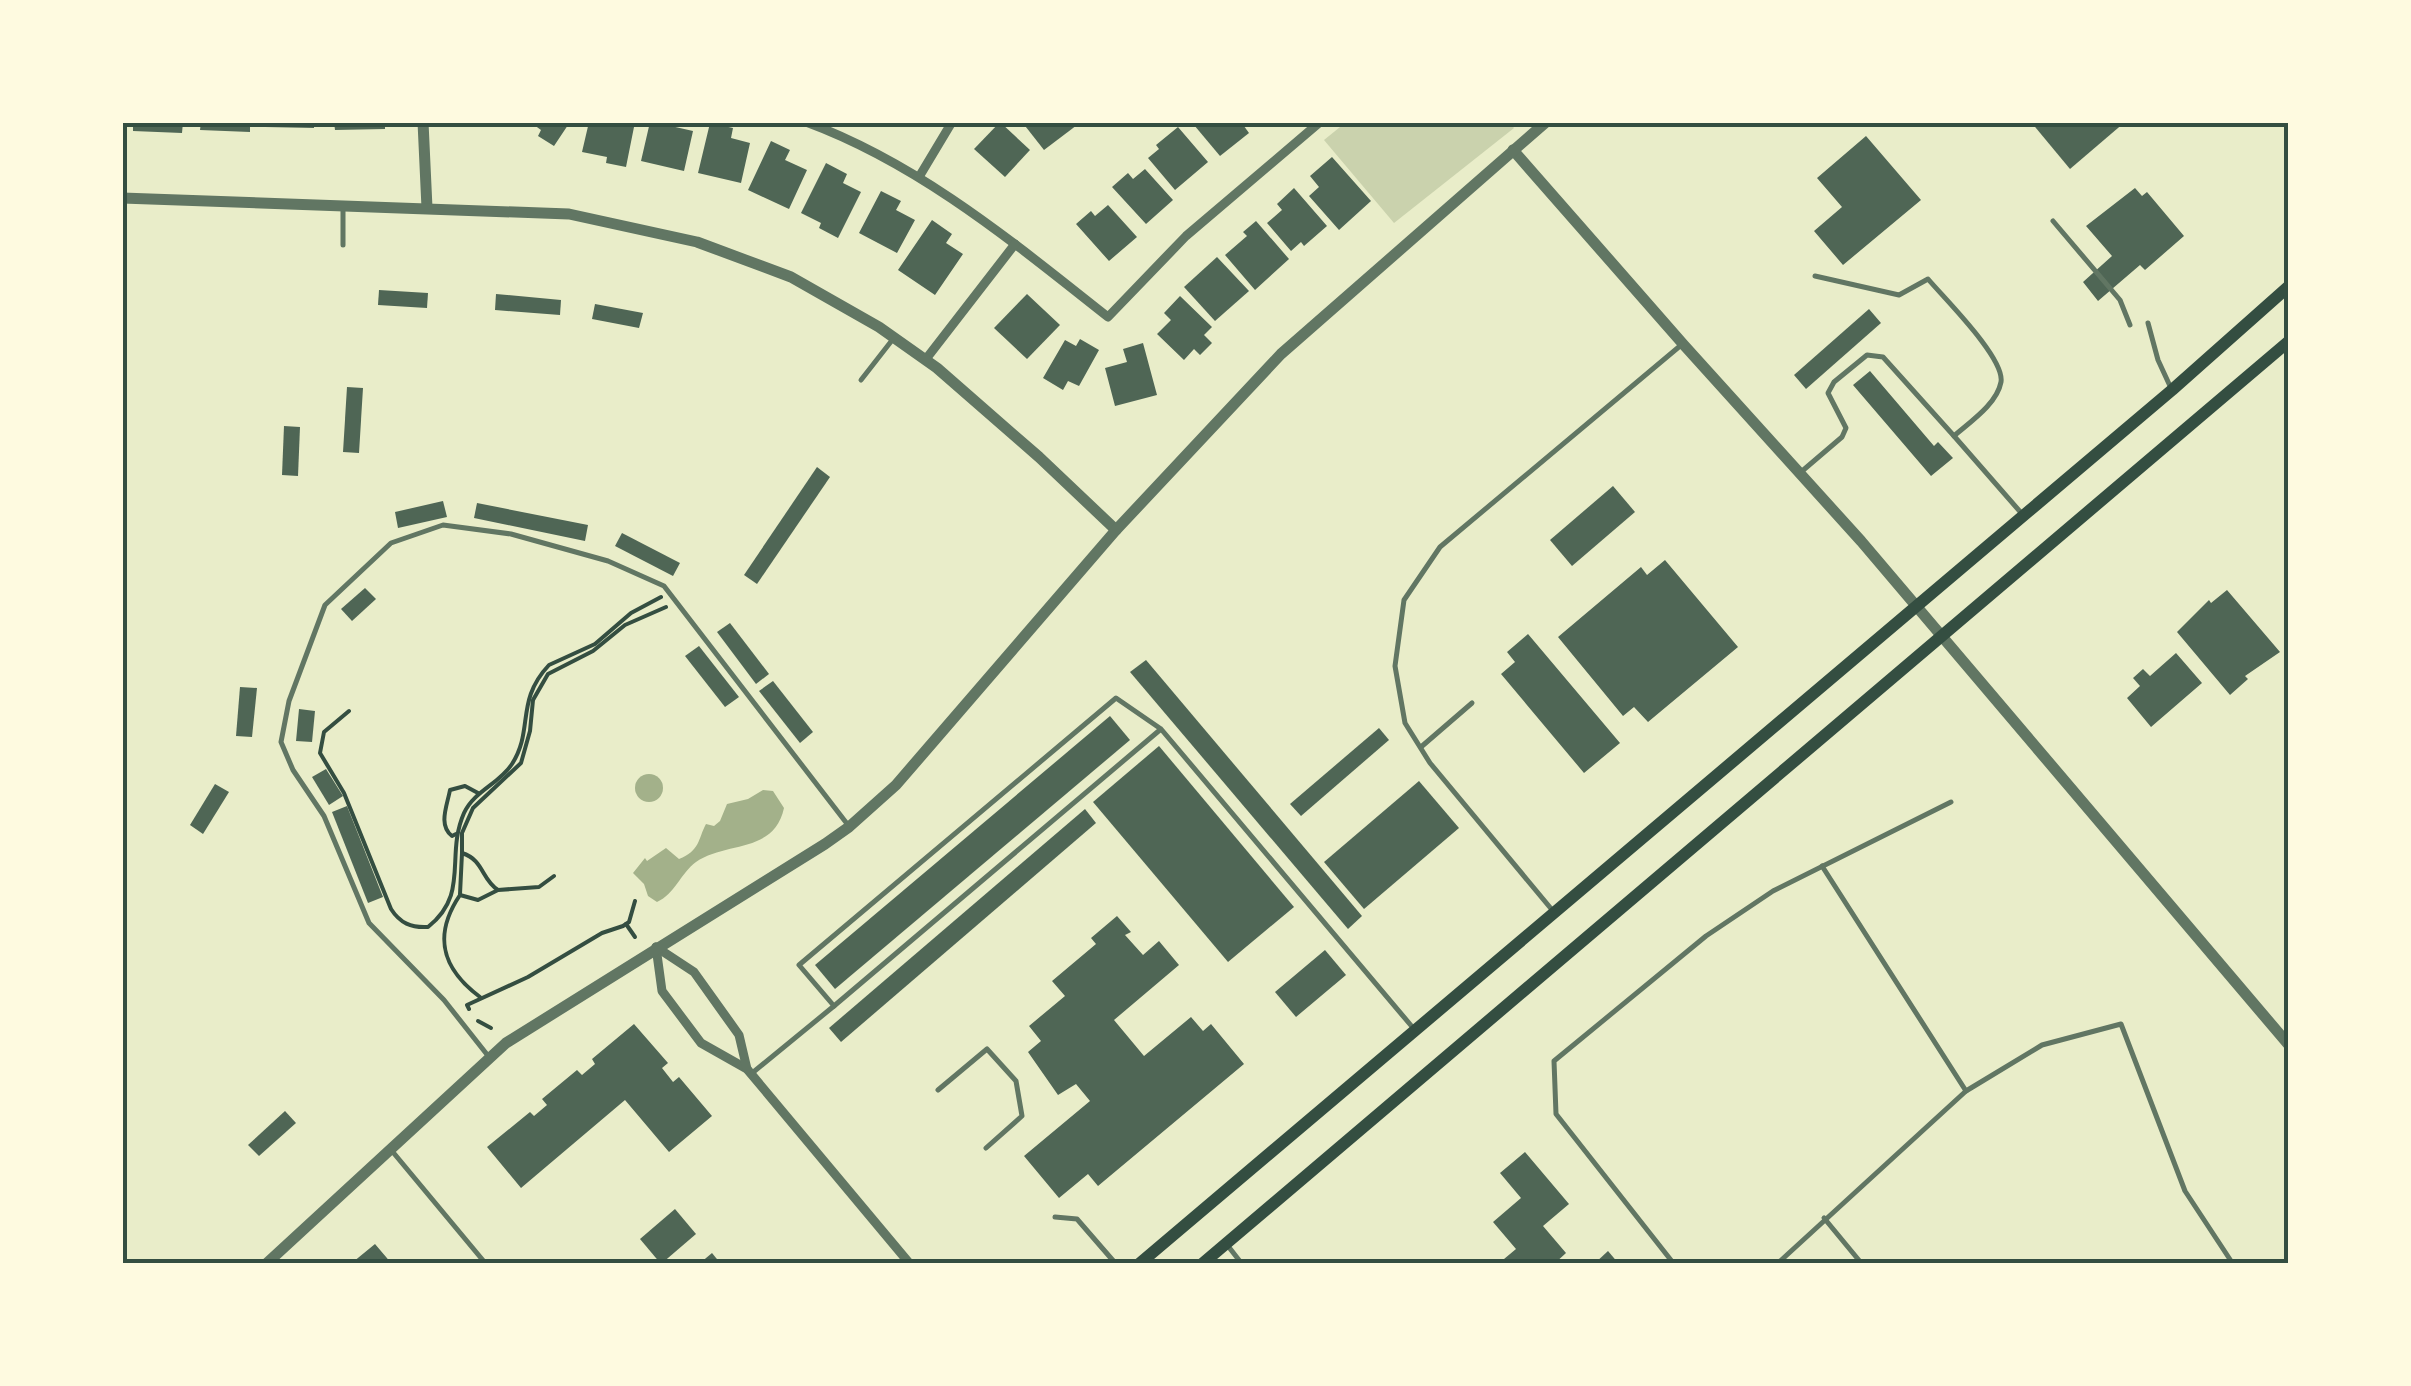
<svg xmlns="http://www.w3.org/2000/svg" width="2411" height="1386" font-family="Raleway,sans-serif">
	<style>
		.green { fill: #cad2ad }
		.water { fill: #a3b18a }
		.building { fill: #4f6655 }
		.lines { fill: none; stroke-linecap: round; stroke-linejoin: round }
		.path { stroke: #344e41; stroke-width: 4 }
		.service { stroke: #617663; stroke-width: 5 }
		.minor { stroke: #617663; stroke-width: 9 }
		.tertiary { stroke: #617663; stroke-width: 11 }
		.secondary { stroke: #344e41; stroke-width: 12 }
		.neatline { fill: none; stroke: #344e41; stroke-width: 4 }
	</style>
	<rect width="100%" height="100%" fill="#e9edc9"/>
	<polygon class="green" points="1509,122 1514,128 1394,223 1324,140 1345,123"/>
	<g class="water">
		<circle cx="649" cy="788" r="14"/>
		<path d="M763,790L773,791L784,808C774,854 726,841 696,862C680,874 675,894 657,902L648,896L644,884L633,873L645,858L647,861L666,848L679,859C700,851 698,839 706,824L714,826L720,821L727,804L748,799Z"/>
	</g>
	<g class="building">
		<polygon points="133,122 183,122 182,133 133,131"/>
		<polygon points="201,122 250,122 250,132 200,130"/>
		<polygon points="265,122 314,122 314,128 265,127"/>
		<polygon points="334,122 385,122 385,129 335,130"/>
		<polygon points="530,122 570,122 554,146 538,136 541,130"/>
		<polygon points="589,122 635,122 626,167 606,163 607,157 582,152"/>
		<polygon points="650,122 672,122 671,126 693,131 684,171 641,161"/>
		<polygon points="1000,122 1030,150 1005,177 974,149"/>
		<polygon points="1022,122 1081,122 1044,150"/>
		<polygon points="1197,122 1241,122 1249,133 1220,156 1194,125"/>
		<polygon points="2031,122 2125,122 2070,169"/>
		<polygon points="710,123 733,128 731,138 750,143 741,183 698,173"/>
		<polygon points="1178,127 1208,162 1175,190 1148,158 1159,149 1156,145"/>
		<polygon points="1866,136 1921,200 1843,265 1814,231 1842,207 1817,178"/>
		<polygon points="771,141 790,150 785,160 807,170 789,209 748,190"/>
		<polygon points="1332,157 1371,201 1339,230 1309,196 1319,187 1310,176"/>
		<polygon points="826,163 847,174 843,183 861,192 838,238 819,228 821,223 801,213"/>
		<polygon points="1145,169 1173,200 1146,224 1112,187 1128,173 1133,179"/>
		<polygon points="1294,188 1327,226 1304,246 1301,242 1291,251 1267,223 1282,210 1277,204"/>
		<polygon points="2135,188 2142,196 2147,192 2184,236 2145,270 2140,265 2098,301 2083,282 2112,256 2086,226"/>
		<polygon points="881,191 901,201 896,210 915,220 897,253 859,233"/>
		<polygon points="1108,205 1137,237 1109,261 1076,224 1091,211 1095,216"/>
		<polygon points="932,220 952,234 946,243 963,254 935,295 898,270"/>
		<polygon points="1256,221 1289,259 1255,290 1225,255 1247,236 1243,232"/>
		<polygon points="1217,257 1249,291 1215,321 1184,287"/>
		<polygon points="379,290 428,293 427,308 378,305"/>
		<polygon points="496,294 561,300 560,315 495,310"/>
		<polygon points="1027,294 1060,325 1027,359 994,328"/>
		<polygon points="1180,296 1212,327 1204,335 1212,343 1200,355 1194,349 1184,360 1157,334 1171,320 1164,313"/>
		<polygon points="595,304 643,313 639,328 592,319"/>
		<polygon points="1869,309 1881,323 1806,389 1794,375"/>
		<polygon points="1080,339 1099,350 1079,386 1068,381 1063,390 1043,378 1065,340 1076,346"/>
		<polygon points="1143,343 1157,395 1115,406 1105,368 1127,362 1123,349"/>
		<polygon points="1870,371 1934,446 1938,442 1953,458 1931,476 1853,385"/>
		<polygon points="347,387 363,388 359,453 343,452"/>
		<polygon points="284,426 300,427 298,476 282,475"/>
		<polygon points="817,467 830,477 757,584 744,575"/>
		<polygon points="1613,486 1635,512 1572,566 1550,540"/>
		<polygon points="443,501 447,517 398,528 395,512"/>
		<polygon points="477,503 588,525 585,541 474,518"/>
		<polygon points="622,533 680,563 673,576 615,546"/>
		<polygon points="1665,560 1738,647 1648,722 1634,707 1623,716 1558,637 1641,567 1647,575"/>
		<polygon points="365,588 376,599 352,621 341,609"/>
		<polygon points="2227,590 2280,652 2245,676 2248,679 2230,695 2177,632 2209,600 2211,603"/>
		<polygon points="730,623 769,674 756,684 717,632"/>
		<polygon points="1528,634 1620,743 1584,773 1501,674 1515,662 1507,652"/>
		<polygon points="699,646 739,697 725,707 685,656"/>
		<polygon points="2176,653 2202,683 2151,727 2127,698 2140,686 2133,678 2143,669 2150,676"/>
		<polygon points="1146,660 1362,916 1348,929 1130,672"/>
		<polygon points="773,681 813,732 800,743 759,691"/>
		<polygon points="240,687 257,688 252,737 236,736"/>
		<polygon points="299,709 315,711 312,742 296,741"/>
		<polygon points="1110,716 1130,740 835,989 815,965"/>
		<polygon points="1379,728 1389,740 1301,816 1290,804"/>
		<polygon points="1159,746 1294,907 1228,962 1093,802"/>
		<polygon points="326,769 343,796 329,805 312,777"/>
		<polygon points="1419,781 1459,828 1364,909 1324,862"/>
		<polygon points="215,784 229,792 203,834 190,825"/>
		<polygon points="347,806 383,897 368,903 332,812"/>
		<polygon points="1085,809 1096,823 841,1042 829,1028"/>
		<polygon points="1117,916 1131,932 1125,935 1143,955 1159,941 1179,965 1114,1020 1144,1056 1191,1017 1203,1031 1211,1024 1244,1064 1098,1186 1088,1174 1059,1198 1024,1156 1090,1101 1076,1084 1058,1095 1028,1052 1041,1041 1029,1026 1065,996 1052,981 1096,944 1091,938"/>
		<polygon points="1325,950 1346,975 1296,1017 1275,992"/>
		<polygon points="634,1024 668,1063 662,1068 673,1082 679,1077 712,1116 669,1152 625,1100 521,1188 487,1147 530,1112 534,1116 547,1105 542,1099 577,1070 582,1075 595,1064 592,1059"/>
		<polygon points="285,1111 296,1123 259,1156 248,1145"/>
		<polygon points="1525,1152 1569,1204 1543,1226 1566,1253 1554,1264 1498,1264 1516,1249 1493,1222 1521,1198 1500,1173"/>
		<polygon points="675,1209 696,1234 661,1264 640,1239"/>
		<polygon points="375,1244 392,1264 345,1264 351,1259 353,1262"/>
		<polygon points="1608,1251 1619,1264 1594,1264"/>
		<polygon points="712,1253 721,1264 699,1264"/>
	</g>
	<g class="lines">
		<g class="path">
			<path d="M349,711L324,732L320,753L344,793L391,909C400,923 411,928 428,927C470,894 445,856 464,813C474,791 499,784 512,764C534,730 515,701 549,665L595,644L631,613L661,597"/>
			<path d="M456,834L452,836C438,825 447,806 450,790L465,786L478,793"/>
			<polyline points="462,853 462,833 473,808 521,763 530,731 533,700 548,674 593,651 625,625 666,607"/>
			<path d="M460,894L462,853C484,860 481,879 498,890"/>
			<polyline points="626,924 635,937"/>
			<path d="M480,997C441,968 433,935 460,895L478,900L498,890L539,887L554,876"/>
			<polyline points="469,1009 467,1005 528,977 602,933 623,926 629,922 635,901"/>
			<polyline points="478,1021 491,1028"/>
		</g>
		<g class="service">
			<polyline points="2053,221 2120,300 2130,325"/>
			<polyline points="343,245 343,208"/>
			<path d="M1815,276L1899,295L1928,279C1944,298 2005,358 2001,382C1997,404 1970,422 1954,436L2023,515"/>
			<polyline points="2148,323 2158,360 2170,386"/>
			<polyline points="861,380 893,339"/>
			<polyline points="1801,472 1842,437 1846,428 1828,393 1834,382 1867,355 1883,357 1954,436"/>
			<polyline points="1161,729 1116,698 799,965 834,1006 1161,729 1414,1029"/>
			<polyline points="1421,747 1472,703"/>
			<polyline points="1822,866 1966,1091"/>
			<polyline points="1553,911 1430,763 1405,723 1395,666 1404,600 1440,547 1680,346"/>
			<polyline points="489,1057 444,1000 369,923 324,816 293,770 281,742 289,701 325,605 391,543 443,525 511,534 608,561 664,586 848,825"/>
			<polyline points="751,1074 834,1006"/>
			<polyline points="938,1090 987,1049 1016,1081 1022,1116 986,1148"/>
			<polyline points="392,1151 486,1264"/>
			<polyline points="1055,1217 1077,1219 1116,1264"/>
			<polyline points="1824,1218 1862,1264"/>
			<polyline points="1228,1246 1242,1264"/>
			<polyline points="1674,1264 1556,1114 1554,1061 1706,936 1773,891 1951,802"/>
			<polyline points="1777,1264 1966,1091 2042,1045 2121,1024 2185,1191 2233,1264"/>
		</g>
		<g class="minor">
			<path d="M806,122C920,164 1014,243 1108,317L1186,236L1320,122"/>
			<polyline points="919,177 952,122"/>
			<polyline points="926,359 1015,244"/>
			<polyline points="656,947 662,991 701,1043 747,1069 910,1264"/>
			<polyline points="656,947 694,972 739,1035 747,1069"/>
		</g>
		<g class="tertiary">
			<polyline points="423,122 427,208"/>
			<polyline points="1513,150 1683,344 1861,541 2288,1044"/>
			<polyline points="122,198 569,214 697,242 791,277 879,327 937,368 1039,457 1116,530"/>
			<polyline points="266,1264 506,1043 825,844 849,827 896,785 1116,530 1281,354 1546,122"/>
		</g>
		<g class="secondary">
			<polyline points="1139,1264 2172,390 2288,287"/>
			<polyline points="1202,1264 2288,342"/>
		</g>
	</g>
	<rect width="2411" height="1386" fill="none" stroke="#fefae0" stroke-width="250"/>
	<rect x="125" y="125" width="2161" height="1136" class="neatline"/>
</svg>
